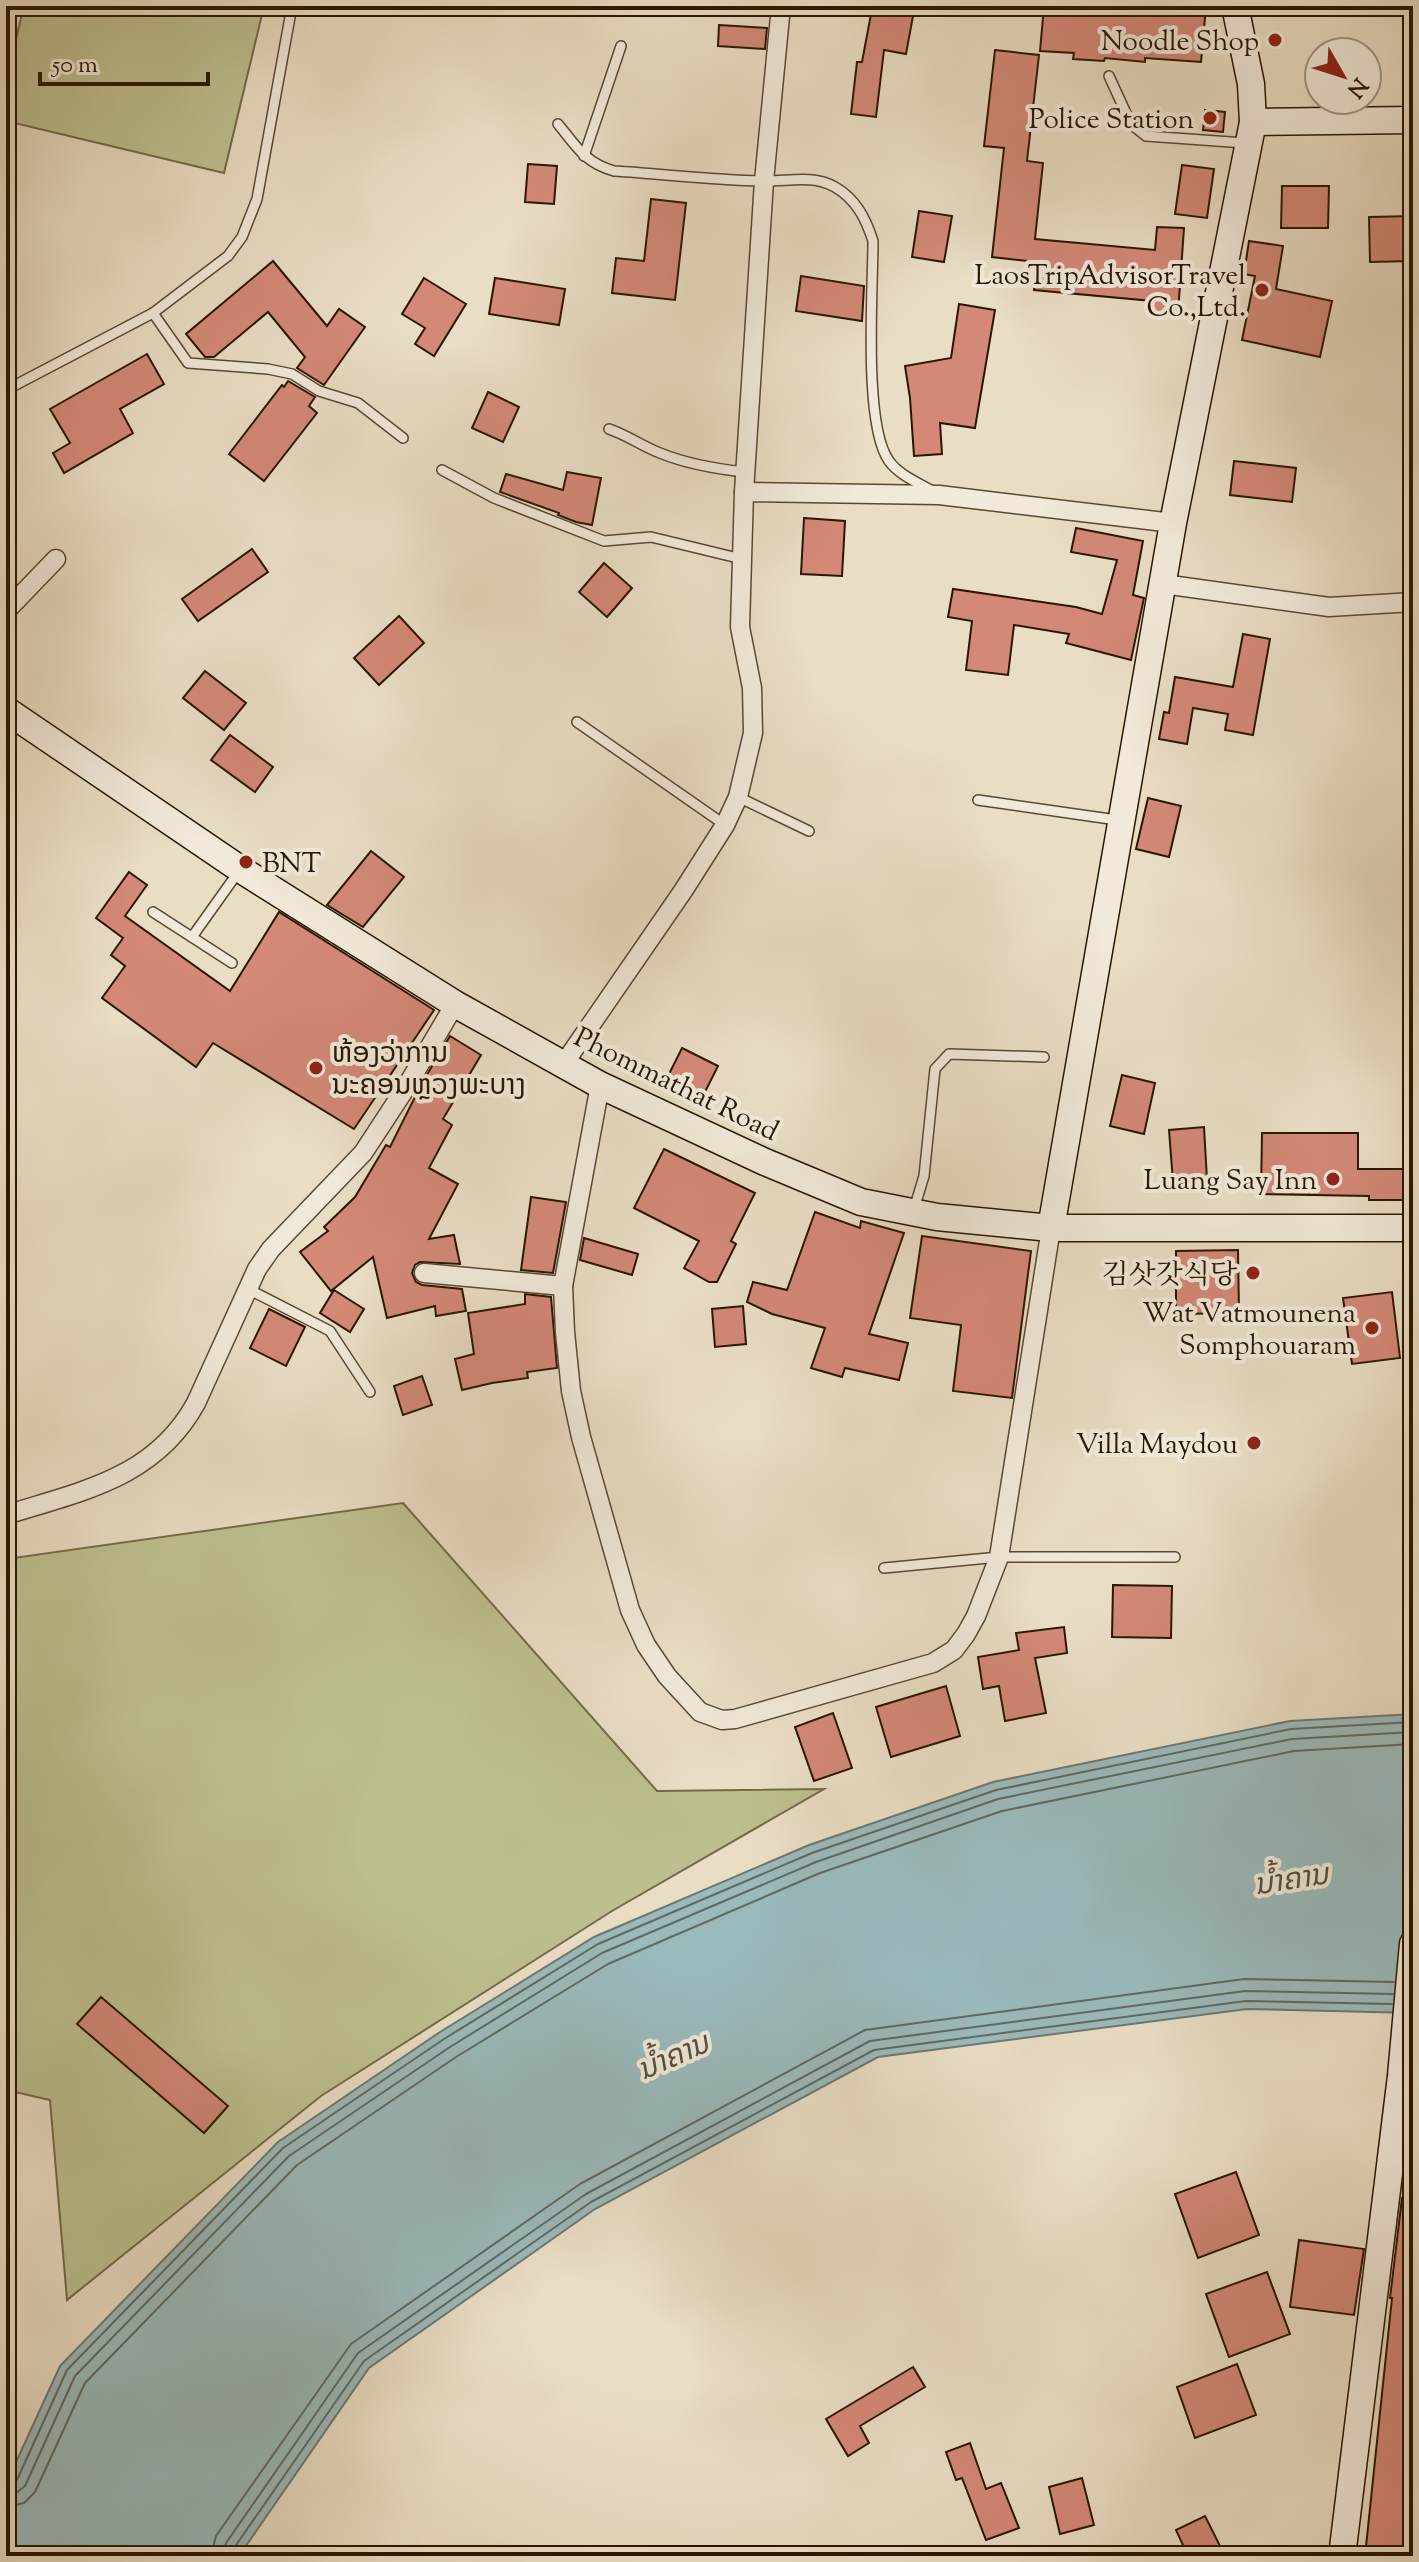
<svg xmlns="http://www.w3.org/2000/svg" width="1419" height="2562" font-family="'Sorts Mill Goudy','Noto Serif KR','Noto Sans Lao',serif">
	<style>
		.green { fill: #bdbf90; stroke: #746a48; stroke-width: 2 }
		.water { fill: #9ababc; stroke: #6d7871; stroke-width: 2 }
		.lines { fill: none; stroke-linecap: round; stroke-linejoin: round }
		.shore { stroke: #62685e; stroke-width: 2 }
		.building { fill: #d38878; stroke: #2a1601; stroke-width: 2 }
		.lane-casing { stroke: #5a4832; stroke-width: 12 }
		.street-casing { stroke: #5a4832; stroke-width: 21 }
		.secondary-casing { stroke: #2a1601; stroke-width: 29 }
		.lane { stroke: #f1e9d9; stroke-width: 9 }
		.street { stroke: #f1e9d9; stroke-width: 18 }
		.secondary { stroke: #f1e9d9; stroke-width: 26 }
		.poi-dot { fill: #8f2418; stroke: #f1e9d9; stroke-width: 3 }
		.labels { text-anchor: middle; stroke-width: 8; stroke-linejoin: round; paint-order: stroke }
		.poi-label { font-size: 28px; fill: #2a1601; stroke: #f1e9d9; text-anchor: end }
		.street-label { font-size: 28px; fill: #2a1601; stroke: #f1e9d9 }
		.water-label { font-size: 30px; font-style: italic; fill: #514f42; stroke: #f1e9d9 }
	</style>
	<rect width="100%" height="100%" fill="#e9ddc4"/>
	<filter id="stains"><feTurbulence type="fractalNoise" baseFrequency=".0025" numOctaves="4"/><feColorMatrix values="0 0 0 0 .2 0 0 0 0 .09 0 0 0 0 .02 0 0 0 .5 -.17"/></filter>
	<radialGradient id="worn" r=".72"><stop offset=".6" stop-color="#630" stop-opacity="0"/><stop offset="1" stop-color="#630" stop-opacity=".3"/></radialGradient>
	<g class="green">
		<polygon points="24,6 264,6 224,173 6,121 6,80"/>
		<polygon points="403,1503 657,1791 824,1789 612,1911 321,2096 67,2300 50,2100 6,2090 6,1559"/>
	</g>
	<polygon class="water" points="1413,1714 1413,2013 1247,2009 878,2057 595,2209 369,2368 239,2556 6,2556 6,2484 60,2366 278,2142 440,2032 594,1937 809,1845 993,1782 1290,1721"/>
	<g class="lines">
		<g class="shore">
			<polyline points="6,2485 12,2484 17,2480 67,2370 283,2148 444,2039 598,1944 812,1853 996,1790 1291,1729 1413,1722"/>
			<polyline points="6,2495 16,2493 25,2486 75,2376 289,2156 450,2047 602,1953 816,1862 998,1799 1292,1739 1413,1732"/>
			<polyline points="6,2507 24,2503 35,2492 85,2383 297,2165 456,2057 608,1964 820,1873 1002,1811 1294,1751 1413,1744"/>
			<polyline points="211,2556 216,2536 351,2344 580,2184 865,2030 1244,1979 1394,1982"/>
			<polyline points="223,2556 226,2543 358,2353 586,2194 870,2041 1245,1991 1393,1994"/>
			<polyline points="233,2556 234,2548 364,2361 591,2202 874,2050 1246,2001 1392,2004"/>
		</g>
	</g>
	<g class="building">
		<polygon points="1044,6 1206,6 1201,62 1145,58 1145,62 1105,58 1104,61 1073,59 1074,53 1040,51"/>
		<polygon points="872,9 913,16 906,54 884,50 876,117 851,114 857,62 862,62"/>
		<polygon points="719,25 767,28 765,49 718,46"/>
		<polygon points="995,50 1039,55 1027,161 1043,163 1035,239 1155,250 1157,227 1184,228 1178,313 1151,311 1152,301 1034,290 1037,262 992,257 1004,148 984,146"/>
		<polygon points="1205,110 1225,112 1223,132 1203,130"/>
		<polygon points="528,164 557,166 554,204 525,202"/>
		<polygon points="1182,165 1214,169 1207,218 1175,214"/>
		<polygon points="1282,186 1329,186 1328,228 1281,228"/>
		<polygon points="651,199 686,203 675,300 612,293 616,258 644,261"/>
		<polygon points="919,211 952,216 944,262 912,257"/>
		<polygon points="1413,216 1413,261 1370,262 1369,217"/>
		<polygon points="1249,241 1283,246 1276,289 1332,301 1320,357 1242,340 1255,276 1244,274"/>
		<polygon points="273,261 327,326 339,309 365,327 324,385 297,368 305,357 268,312 214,357 205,357 186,334"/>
		<polygon points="801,276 864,286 862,321 796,311"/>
		<polygon points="424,278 466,304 434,356 415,344 425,328 402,314"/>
		<polygon points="495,278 565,289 559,325 489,314"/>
		<polygon points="959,304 995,310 975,428 940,423 942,454 914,456 910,398 905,366 951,358"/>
		<polygon points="147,354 164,384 120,409 133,433 64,473 53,453 70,443 50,409"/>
		<polygon points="288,381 315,397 309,406 317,413 264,481 229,454 282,385 284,387"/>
		<polygon points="488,392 519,407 503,442 472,428"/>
		<polygon points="1234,461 1296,468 1292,502 1230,495"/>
		<polygon points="567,472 601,478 592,525 576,522 558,515 559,513 500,492 506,474 563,490"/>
		<polygon points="804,518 845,521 842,576 801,574"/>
		<polygon points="1076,528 1143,541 1133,595 1144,598 1131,660 1066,643 1069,634 1014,625 1008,675 966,670 972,621 948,617 953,589 1076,607 1102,614 1117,560 1071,552"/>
		<polygon points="252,549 268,572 198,621 182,599"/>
		<polygon points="604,563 632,588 607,617 579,592"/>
		<polygon points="399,616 424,643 379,685 354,658"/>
		<polygon points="1243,634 1270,639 1253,735 1225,730 1228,714 1193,708 1187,744 1159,739 1164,712 1169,713 1175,677 1233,687"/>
		<polygon points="205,671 246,703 224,730 183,698"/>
		<polygon points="230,735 273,767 255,792 211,760"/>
		<polygon points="1148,798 1181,806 1169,857 1136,849"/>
		<polygon points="371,851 404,877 363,927 327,905"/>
		<polygon points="129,872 147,885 125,916 230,991 279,912 434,1010 354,1129 213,1043 196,1067 102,998 125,966 111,955 123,938 96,918"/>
		<polygon points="450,1036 481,1055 443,1119 452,1125 429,1168 458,1184 429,1239 454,1235 460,1264 420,1262 415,1265 412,1273 416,1282 422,1285 462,1289 466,1311 436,1316 435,1306 387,1318 373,1257 331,1291 300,1252 328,1231 324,1227 355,1197 386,1145 390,1147 422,1083"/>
		<polygon points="682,1048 718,1066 698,1106 662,1088"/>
		<polygon points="1122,1075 1155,1083 1144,1134 1110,1126"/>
		<polygon points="1204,1127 1207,1180 1173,1182 1169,1130"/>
		<polygon points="1262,1133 1358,1133 1358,1169 1413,1169 1413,1200 1369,1200 1369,1196 1261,1194"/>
		<polygon points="664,1149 755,1193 731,1241 736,1244 717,1282 709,1282 684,1268 699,1241 634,1208"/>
		<polygon points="531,1197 566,1202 553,1273 521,1270"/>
		<polygon points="815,1212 860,1228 861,1221 904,1233 869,1334 908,1343 899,1380 845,1368 842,1377 811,1368 825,1328 772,1314 747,1302 753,1282 787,1290"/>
		<polygon points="922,1236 1031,1251 1012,1398 953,1391 961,1325 910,1318"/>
		<polygon points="584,1238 638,1254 632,1275 580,1260"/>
		<polygon points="1238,1250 1239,1313 1176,1314 1176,1251"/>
		<polygon points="334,1290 364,1309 350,1332 320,1313"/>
		<polygon points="1392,1292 1400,1358 1352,1364 1343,1298"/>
		<polygon points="525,1294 551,1297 557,1368 527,1372 528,1378 492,1383 462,1390 455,1359 474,1354 468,1313 525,1304"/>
		<polygon points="743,1306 746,1344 715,1347 712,1309"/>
		<polygon points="269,1309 305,1327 286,1366 250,1348"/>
		<polygon points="422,1376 432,1405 403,1415 394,1386"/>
		<polygon points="1113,1585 1172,1586 1171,1638 1112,1637"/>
		<polygon points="1064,1627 1067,1653 1035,1658 1046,1713 1005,1721 999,1686 983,1689 978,1657 1019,1650 1016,1633"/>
		<polygon points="946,1686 960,1736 891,1757 876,1707"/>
		<polygon points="833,1713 852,1768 814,1781 795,1727"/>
		<polygon points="101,1997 228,2106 204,2133 77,2024"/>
		<polygon points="1236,2172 1259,2235 1198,2258 1175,2194"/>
		<polygon points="1402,2198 1413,2199 1413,2556 1365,2556 1392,2298 1390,2298"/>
		<polygon points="1299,2240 1364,2249 1354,2315 1290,2307"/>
		<polygon points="1267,2272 1290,2334 1229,2357 1206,2294"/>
		<polygon points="1237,2364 1256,2415 1195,2438 1177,2387"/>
		<polygon points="913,2367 925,2387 860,2426 869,2443 848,2456 826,2419"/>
		<polygon points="970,2443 986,2489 1001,2483 1019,2528 986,2540 962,2478 956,2480 946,2452"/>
		<polygon points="1082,2478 1094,2525 1060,2534 1049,2487"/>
		<polygon points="1205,2516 1221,2548 1205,2556 1188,2556 1176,2530"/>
	</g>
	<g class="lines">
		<g class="lane-casing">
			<g id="lane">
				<polyline points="6,13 8,6"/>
				<polyline points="1109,76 1131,124 1146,136 1245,143"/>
				<path d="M558,124C576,146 585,163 614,171C663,174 713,180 762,181C787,182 812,174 835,187C856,199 866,219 873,241C873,288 863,425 889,461C899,475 919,483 934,492"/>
				<polyline points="584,156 621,46"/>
				<polyline points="153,313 188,363 268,369 292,374 319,391 358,403 403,438"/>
				<polyline points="6,390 153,313 228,256 242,237 257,199 292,6"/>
				<path d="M609,429C627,435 642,446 660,453C687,464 716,469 745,472"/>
				<polyline points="442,470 494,498 604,541 651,537 742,559"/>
				<polyline points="577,722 725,825"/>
				<polyline points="738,797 809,831"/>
				<polyline points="978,800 1117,820"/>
				<polyline points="153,912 232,963"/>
				<polyline points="192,937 239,871"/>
				<polyline points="914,1209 924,1176 935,1069 949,1054 1044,1057"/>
				<polyline points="248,1289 330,1331 370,1392"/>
				<polyline points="884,1568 999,1557 1175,1557"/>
			</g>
		</g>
		<g class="street-casing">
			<g id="street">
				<polyline points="744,492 764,181 781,6"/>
				<polyline points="1163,584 1329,607 1413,602"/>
				<polyline points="6,611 56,559"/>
				<polyline points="563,1065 683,891 725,825 738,797 753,733 752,688 740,627 744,492 939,495 1173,523"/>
				<polyline points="600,1085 563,1286 565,1332 571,1391 581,1437 630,1610 646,1645 667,1676 700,1712 722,1720 735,1719 933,1663 954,1650 966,1634 976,1616 999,1557 1051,1228"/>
				<polyline points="424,1273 563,1286"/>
				<path d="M6,1515C82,1491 155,1478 196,1403L257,1269L271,1249L363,1153L405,1089L455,1004"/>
			</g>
		</g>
		<g class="secondary-casing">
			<g id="secondary">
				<polyline points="1253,122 1413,120"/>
				<polyline points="6,710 240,869 455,1004 600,1085 765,1162 861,1202 937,1217 1051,1228 1413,1228"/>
				<polyline points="1051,1228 1173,523 1253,122 1251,84 1235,6"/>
				<polyline points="1342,2556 1401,2076 1413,1944"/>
			</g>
		</g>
		<use href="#lane" class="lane"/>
		<use href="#street" class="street"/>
		<use href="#secondary" class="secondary"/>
	</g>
	<g class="poi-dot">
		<circle cx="1275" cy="40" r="8"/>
		<circle cx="1210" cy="118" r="8"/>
		<circle cx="1262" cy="290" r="8"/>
		<circle cx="246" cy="862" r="8"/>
		<circle cx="316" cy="1068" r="8"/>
		<circle cx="1333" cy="1179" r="8"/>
		<circle cx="1253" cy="1273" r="8"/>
		<circle cx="1372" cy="1328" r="8"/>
		<circle cx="1254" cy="1443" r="8"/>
	</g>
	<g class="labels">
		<g class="poi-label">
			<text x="1259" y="50">Noodle Shop</text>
			<text x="1194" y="128">Police Station</text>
			<text x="1246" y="284">LaosTripAdvisorTravel<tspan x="1246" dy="32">Co.,Ltd.</tspan></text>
			<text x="262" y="872" text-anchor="start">BNT</text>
			<text x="332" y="1062" text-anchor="start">ຫ້ອງວ່າການ<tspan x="332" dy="32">ນະຄອນຫຼວງພະບາງ</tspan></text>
			<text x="1317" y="1189">Luang Say Inn</text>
			<text x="1237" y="1283">김삿갓식당</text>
			<text x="1356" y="1322">Wat Vatmounena<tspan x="1356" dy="32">Somphouaram</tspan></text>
			<text x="1238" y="1453">Villa Maydou</text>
		</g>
		<g class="street-label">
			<text transform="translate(677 1083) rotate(26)" y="10">Phommathat Road</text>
		</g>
		<g class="water-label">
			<text transform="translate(1291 1879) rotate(-9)" y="10">ນ້ຳຄານ</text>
			<text transform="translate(673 2056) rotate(-24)" y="10">ນ້ຳຄານ</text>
		</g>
	</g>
	<rect width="1419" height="2562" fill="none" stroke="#e9ddc4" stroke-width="32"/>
	<rect x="8" y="8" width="1403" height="2546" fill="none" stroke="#2a1601" stroke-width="4"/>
	<rect x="16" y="16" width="1387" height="2530" fill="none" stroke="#2a1601" stroke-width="2"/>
	<g transform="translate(1343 76) rotate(129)"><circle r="38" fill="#f1e9d9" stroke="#a19583" stroke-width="2"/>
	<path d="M0-6L14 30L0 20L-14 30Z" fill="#8f2418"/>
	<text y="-12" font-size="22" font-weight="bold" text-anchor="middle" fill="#2a1601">N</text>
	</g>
	<path d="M40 72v12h168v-12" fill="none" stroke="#2a1601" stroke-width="4"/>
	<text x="52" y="72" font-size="24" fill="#2a1601" stroke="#f1e9d9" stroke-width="6" paint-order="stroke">50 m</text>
	<rect width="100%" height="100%" filter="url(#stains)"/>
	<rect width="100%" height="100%" fill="url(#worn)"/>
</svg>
